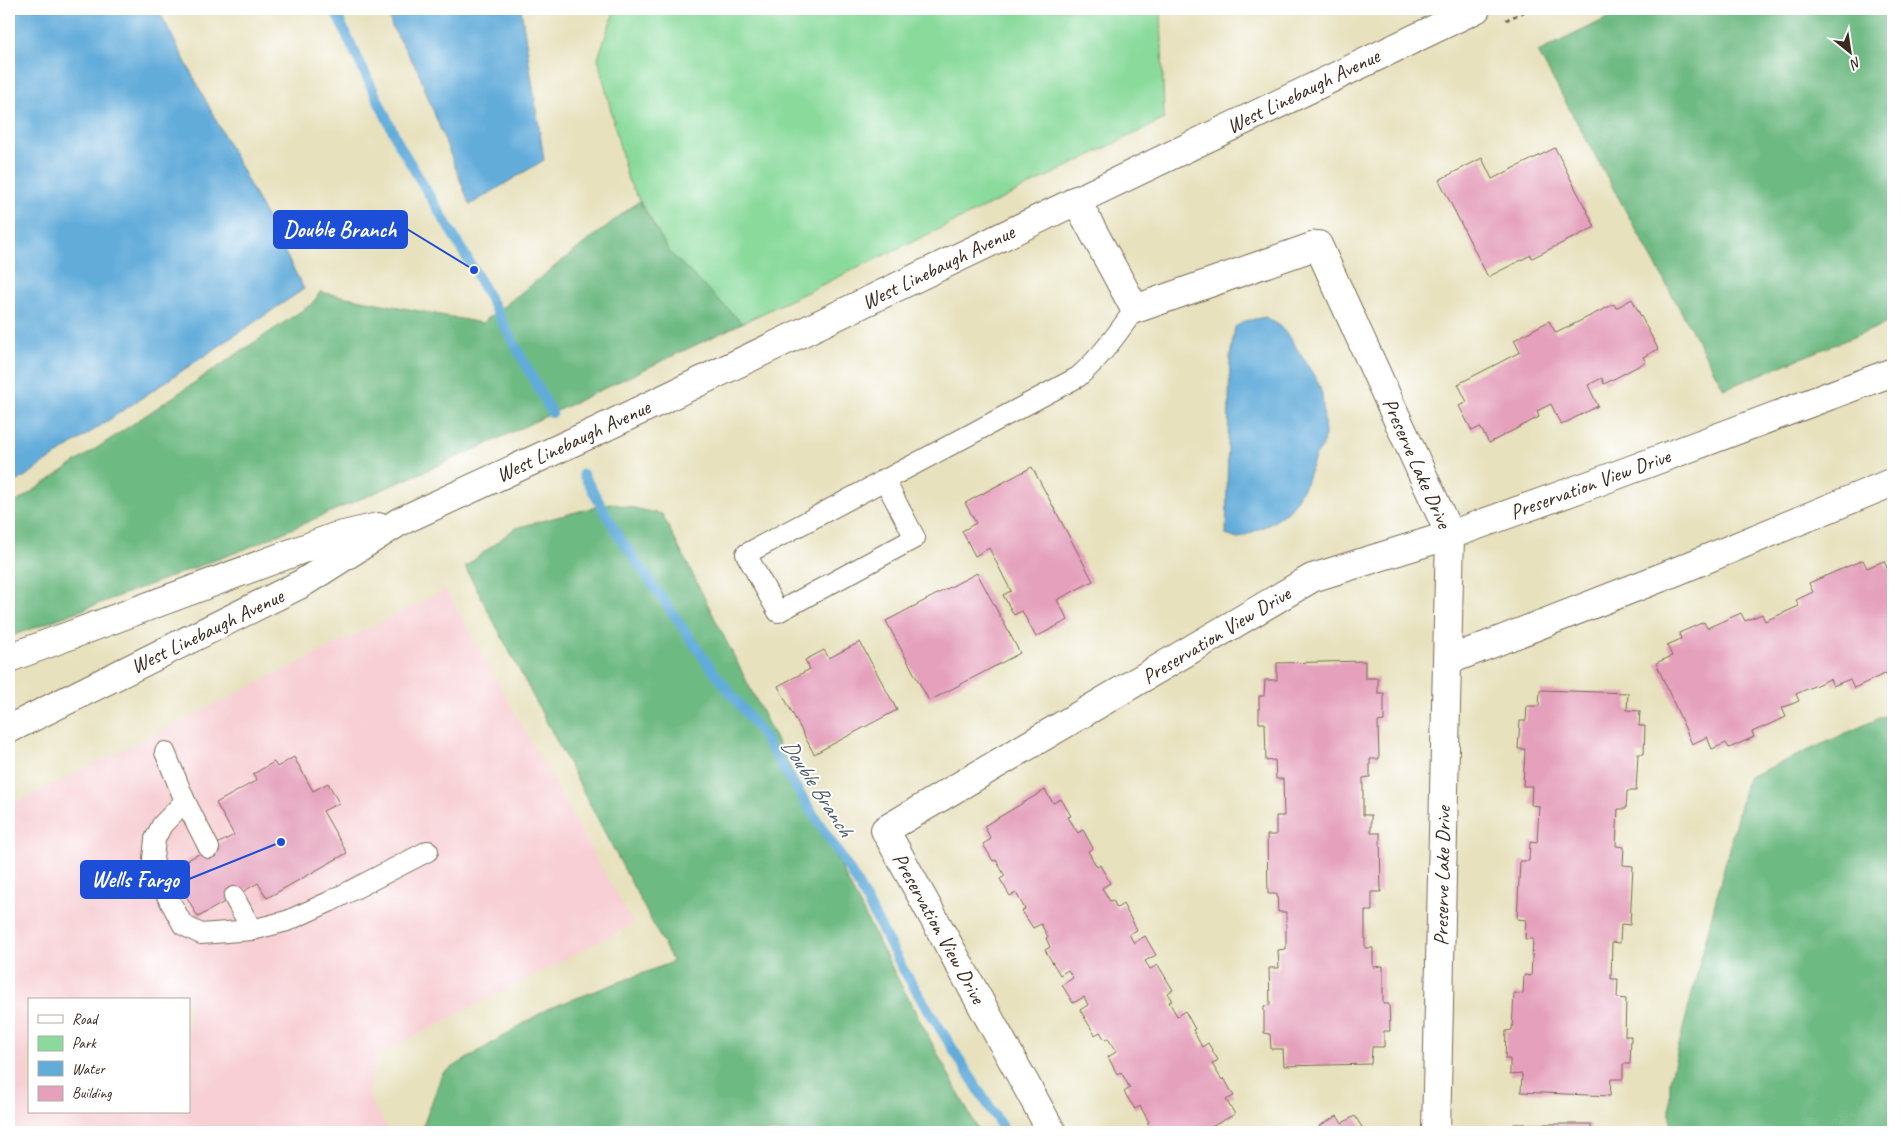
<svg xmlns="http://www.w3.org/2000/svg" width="1902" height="1141" font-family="Caveat,sans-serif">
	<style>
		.built { fill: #f7cfd4; fill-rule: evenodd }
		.green { fill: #89da9b; stroke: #62825c }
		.forest { fill: #6eba83; stroke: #547250 }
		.water { fill: #62acda; stroke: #4e6b7c }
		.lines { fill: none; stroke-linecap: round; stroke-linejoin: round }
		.stream { stroke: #62acda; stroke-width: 10 }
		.building { fill: #e5a1bc }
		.lane-casing { stroke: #776a56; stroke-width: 22 }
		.street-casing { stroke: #776a56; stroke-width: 30 }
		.secondary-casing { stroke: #776a56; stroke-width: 30 }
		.path { stroke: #776a56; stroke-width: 3; stroke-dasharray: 4 4; stroke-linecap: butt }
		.lane { stroke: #fff; stroke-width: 20 }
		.street { stroke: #fff; stroke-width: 28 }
		.secondary { stroke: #fff; stroke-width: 28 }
		.labels { text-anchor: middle; stroke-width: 4; stroke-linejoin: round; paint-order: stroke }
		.street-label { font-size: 21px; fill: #3b2a1e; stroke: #fff }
		.water-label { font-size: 22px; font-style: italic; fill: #4b5e69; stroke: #fff }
		.leader { fill: none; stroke: #1d4ed8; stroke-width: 2 }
		.callout-dot { fill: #1d4ed8; stroke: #fff; stroke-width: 2 }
		.callout { fill: #1d4ed8; stroke: #1d4ed8; stroke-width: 2 }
		.callout-label { font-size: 22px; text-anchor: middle; font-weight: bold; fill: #fff }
	</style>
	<rect width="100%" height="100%" fill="#fff"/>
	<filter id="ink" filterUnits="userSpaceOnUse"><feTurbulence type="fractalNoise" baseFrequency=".02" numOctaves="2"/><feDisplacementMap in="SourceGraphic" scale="10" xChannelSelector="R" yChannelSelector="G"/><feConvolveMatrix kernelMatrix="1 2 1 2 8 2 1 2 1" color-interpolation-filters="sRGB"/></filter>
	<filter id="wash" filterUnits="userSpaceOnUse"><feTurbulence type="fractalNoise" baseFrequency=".0096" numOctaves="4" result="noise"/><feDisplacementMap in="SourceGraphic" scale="20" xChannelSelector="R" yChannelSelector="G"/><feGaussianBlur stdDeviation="1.12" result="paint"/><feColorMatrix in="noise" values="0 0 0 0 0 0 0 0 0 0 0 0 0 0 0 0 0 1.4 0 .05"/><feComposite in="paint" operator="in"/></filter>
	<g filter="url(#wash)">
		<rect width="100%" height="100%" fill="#e7e1bd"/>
		<path class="built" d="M446,590L633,924L377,1056L367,1094L390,1132H9V806ZM29,1000H189V1112H29Z"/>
		<polygon class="green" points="615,9 1161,9 1164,119 1002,199 742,323 670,253 628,180 598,58"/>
		<g class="forest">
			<polygon points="1626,9 1893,9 1893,321 1724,389 1538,52"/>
			<polygon points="639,201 670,253 742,323 483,446 245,549 9,637 9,507 313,303 320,292 482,323"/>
			<polygon points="610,503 662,514 879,943 979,1132 421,1132 442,1074 547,1009 673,962 465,567 515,528"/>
			<polygon points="1893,712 1893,1132 1670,1132 1670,1080 1747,778"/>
		</g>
		<g class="water">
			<polygon points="9,9 158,9 304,289 9,487"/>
			<polygon points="387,9 521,9 544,160 470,205 417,69 392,27"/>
			<polygon points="1265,317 1279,325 1292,341 1318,382 1322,394 1325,435 1322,447 1315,457 1306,483 1291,508 1272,523 1237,539 1226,535 1230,357 1235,327 1245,321"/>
		</g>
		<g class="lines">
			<g class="stream">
				<polyline points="334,9 400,146 474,270 552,413"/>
				<polyline points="583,474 618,535 708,664 756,726 854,877 904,971 1005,1132"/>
			</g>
		</g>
		<g id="blocks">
			<g class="building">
				<polygon points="1555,148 1595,227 1532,258 1531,255 1488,277 1439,180 1482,158 1492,179"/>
				<polygon points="1632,299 1658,349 1643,357 1646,362 1604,384 1602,378 1588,385 1598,406 1561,425 1551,404 1537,411 1539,417 1489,443 1480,427 1472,431 1459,406 1467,402 1458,384 1520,352 1514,340 1549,321 1556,333 1614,304 1616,308"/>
				<polygon points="1032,467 1093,581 1057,600 1068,620 1036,637 1022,611 1014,615 1003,595 1011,591 989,548 975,556 962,531 976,523 965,503"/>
				<polygon points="1863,560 1867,568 1884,561 1887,568 1893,566 1893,670 1854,688 1850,679 1833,686 1830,679 1796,694 1799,701 1782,708 1786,717 1752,732 1754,737 1729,748 1726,743 1712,749 1707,737 1692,744 1656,663 1672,656 1667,645 1681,639 1679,633 1704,622 1707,628 1741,613 1745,621 1762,614 1765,621 1799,606 1796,600 1813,592 1809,583"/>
				<polygon points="977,573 1020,653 929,701 886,621"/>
				<polygon points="860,642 897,710 814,754 778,686 810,669 805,660 824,650 829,658"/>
				<polygon points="1365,661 1365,678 1378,678 1378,693 1384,693 1384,721 1378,722 1379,759 1370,759 1370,777 1363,778 1363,815 1371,815 1371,833 1380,833 1381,892 1372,892 1372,911 1365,911 1365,948 1373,948 1373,967 1383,966 1383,1004 1389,1004 1390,1031 1384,1031 1384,1047 1372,1047 1371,1064 1284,1066 1283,1049 1271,1049 1270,1034 1264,1033 1264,1006 1270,1005 1269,968 1279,968 1278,950 1286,949 1286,912 1278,912 1277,894 1268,894 1267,835 1276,835 1276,816 1284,816 1283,779 1276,779 1275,760 1266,761 1265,723 1259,723 1259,696 1264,696 1265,680 1277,680 1277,663"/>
				<polygon points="1540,690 1628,693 1627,710 1640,711 1639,726 1645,726 1644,754 1638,754 1636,791 1627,791 1626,809 1618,809 1616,846 1624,847 1623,865 1633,866 1630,925 1621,924 1620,943 1612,942 1611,979 1618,979 1617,998 1626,999 1625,1036 1631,1036 1630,1064 1623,1064 1623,1079 1611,1079 1610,1096 1521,1092 1522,1074 1510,1075 1510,1059 1505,1059 1506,1031 1512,1030 1514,993 1523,994 1524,975 1531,976 1533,939 1525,939 1526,920 1517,919 1520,861 1529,861 1530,842 1537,843 1539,806 1531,805 1532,786 1523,786 1525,749 1518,749 1520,721 1526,721 1527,706 1539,706"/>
				<polygon points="294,757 313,791 328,783 339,803 323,811 347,853 267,898 258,883 198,917 171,869 234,835 216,803 257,780 253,774 274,762 277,767"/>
				<polygon points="1045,790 1053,803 1061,799 1071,816 1068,817 1078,833 1083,830 1093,848 1088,851 1097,867 1100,865 1110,883 1102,888 1110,901 1113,900 1117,908 1123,904 1137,930 1129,934 1134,943 1145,936 1156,955 1145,961 1150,969 1158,965 1173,990 1167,993 1172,1001 1169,1002 1177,1016 1185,1011 1195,1029 1193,1030 1202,1047 1208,1043 1218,1060 1212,1064 1222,1080 1224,1078 1234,1096 1226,1100 1235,1114 1202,1132 1152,1132 1147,1123 1149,1122 1140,1106 1135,1109 1124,1092 1130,1088 1121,1072 1117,1074 1108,1057 1116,1052 1108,1038 1105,1040 1100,1032 1095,1035 1080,1010 1088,1005 1084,997 1073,1003 1062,985 1073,978 1068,970 1060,975 1045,950 1050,947 1046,938 1048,937 1041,924 1033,928 1022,911 1025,909 1016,893 1010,896 1000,879 1005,876 996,860 993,861 983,844 991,839 984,826"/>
				<polygon points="1337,1116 1342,1123 1355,1116 1365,1132 1314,1132 1321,1128 1319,1126"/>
				<rect x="1514" y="1124" width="77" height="8"/>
			</g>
		</g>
	</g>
	<g filter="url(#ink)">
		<use href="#blocks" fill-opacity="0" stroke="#776a56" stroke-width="1"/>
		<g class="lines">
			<g class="lane-casing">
				<g id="lane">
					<path d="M884,479L915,538L778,612L746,554L1078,377C1101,357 1117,334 1135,309"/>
					<polyline points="165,752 185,801 209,848"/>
					<polyline points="185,801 162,825 155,839 153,859 159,881 183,925 201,934 252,930 287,921 329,902 428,851"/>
					<polyline points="234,897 252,930"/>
				</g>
			</g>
			<g class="street-casing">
				<g id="street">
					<polyline points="1076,200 1135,309 1318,245 1450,535 1436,1132"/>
					<polyline points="1447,661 1665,576 1893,482"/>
					<polyline points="1052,1132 885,830 1312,578 1450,535 1598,482 1893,372"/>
				</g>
			</g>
			<g class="secondary-casing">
				<g id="secondary">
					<polyline points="9,658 335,537 378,527"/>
					<polyline points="9,729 301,584 399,522 599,430 1476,9"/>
				</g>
			</g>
			<polyline class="path" points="1506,20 1530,9"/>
			<use href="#lane" class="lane"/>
			<use href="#street" class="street"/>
			<use href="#secondary" class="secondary"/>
		</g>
	</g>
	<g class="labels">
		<g class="street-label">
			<text transform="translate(1303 91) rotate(-26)" y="7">West Linebaugh Avenue</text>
			<text transform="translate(938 267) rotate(-26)" y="7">West Linebaugh Avenue</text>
			<text transform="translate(573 441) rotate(-25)" y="7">West Linebaugh Avenue</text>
			<text transform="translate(1417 463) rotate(66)" y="7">Preserve Lake Drive</text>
			<text transform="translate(1590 484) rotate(-20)" y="7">Preservation View Drive</text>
			<text transform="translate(207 631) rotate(-26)" y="7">West Linebaugh Avenue</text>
			<text transform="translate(1216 635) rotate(-31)" y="7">Preservation View Drive</text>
			<text transform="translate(1442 876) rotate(-89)" y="7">Preserve Lake Drive</text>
			<text transform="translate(939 928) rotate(61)" y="7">Preservation View Drive</text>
		</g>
		<g class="water-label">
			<text transform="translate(818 787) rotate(57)" y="8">Double Branch</text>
		</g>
	</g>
	<path class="leader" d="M474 270L407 229M281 842L189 879"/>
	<g class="callout-dot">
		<circle cx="474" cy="270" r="5"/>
		<circle cx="281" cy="842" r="5"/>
	</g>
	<g class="callout">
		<rect x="274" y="211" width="133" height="37" rx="5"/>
		<rect x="81" y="861" width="108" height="37" rx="5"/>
	</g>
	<g class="callout-label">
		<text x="340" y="237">Double Branch</text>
		<text x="135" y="887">Wells Fargo</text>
	</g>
	<rect width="1902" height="1141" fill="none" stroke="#fff" stroke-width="30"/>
	<rect x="28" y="998" width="162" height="115" fill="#ffffff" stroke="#b1aaa5"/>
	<rect x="38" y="1015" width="25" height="8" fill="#ffffff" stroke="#b1aaa5"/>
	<text x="72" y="1024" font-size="15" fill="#3b2a1e">Road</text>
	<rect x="38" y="1036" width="25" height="15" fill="#89da9b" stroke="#b1aaa5"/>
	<text x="72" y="1048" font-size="15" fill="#3b2a1e">Park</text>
	<rect x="38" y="1061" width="25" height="15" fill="#62acda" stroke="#b1aaa5"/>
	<text x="72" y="1074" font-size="15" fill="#3b2a1e">Water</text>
	<rect x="38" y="1086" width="25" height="15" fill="#e5a1bc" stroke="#b1aaa5"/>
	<text x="72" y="1098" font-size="15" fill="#3b2a1e">Building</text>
	<g transform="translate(1850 52) rotate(150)" stroke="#ffffff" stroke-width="4" paint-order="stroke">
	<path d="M0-4L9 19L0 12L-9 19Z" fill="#3b2a1e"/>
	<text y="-8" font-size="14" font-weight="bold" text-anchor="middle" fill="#3b2a1e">N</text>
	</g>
</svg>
